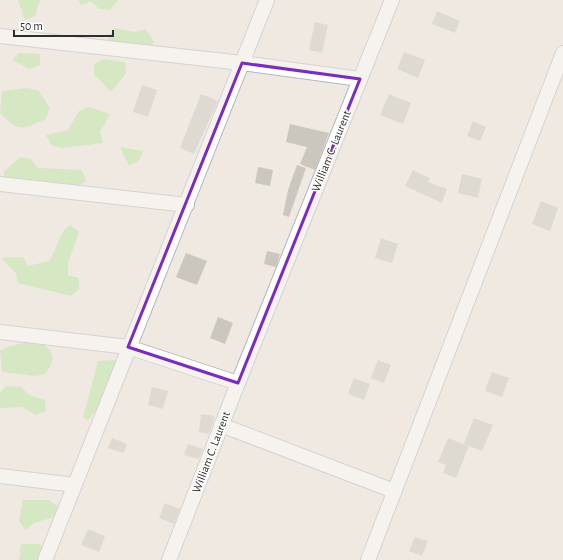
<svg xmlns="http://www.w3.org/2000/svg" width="563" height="560" font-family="'Alegreya Sans',sans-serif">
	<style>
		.green { fill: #b6e59e }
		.building { fill: #cbc7bf }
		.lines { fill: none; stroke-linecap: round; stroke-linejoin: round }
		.minor-casing { stroke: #b4b7c1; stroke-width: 16 }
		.minor { stroke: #fff; stroke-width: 14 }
		.marked { fill: none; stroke: #7b2cbf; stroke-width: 3; stroke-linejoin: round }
		.labels { text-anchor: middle; stroke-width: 3; stroke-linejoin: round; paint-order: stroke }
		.street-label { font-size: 12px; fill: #2e2e2e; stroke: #fff }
	</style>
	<rect width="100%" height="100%" fill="#efe9e1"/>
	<g class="green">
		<polygon points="18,0 40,0 35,16 25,20"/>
		<polygon points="78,0 119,0 110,10 99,9 91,1 81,5"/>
		<polygon points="114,28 135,32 146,29 154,42 145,49 104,47"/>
		<polygon points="19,53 40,54 40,65 30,69 12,60"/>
		<polygon points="104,59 125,62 126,73 111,92 94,74 94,64"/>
		<path d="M27,88L38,90L50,108L46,119C21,130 20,133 0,113L2,91Z"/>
		<polygon points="88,107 110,114 100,132 103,143 61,148 51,145 46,135 68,130 79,111"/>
		<polygon points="120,147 143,151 139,161 129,166"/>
		<polygon points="20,157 31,159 38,168 82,170 86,181 76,187 66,184 46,192 5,183 4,172"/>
		<path d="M70,225L79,232L68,263V275L79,278V289L71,296L18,283L16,273L1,258L23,257L28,266L49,261C59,247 56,236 70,225Z"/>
		<path d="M35,340C53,348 58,357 45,374L35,376L2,372L0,351L7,347Z"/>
		<polygon points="117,360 117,385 88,420 83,418 98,361"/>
		<polygon points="6,386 21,387 29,395 45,400 46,411 36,415 22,407 0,408 0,393"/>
		<polygon points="23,500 49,500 58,507 54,517 34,523 26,530 19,522"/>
		<polygon points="21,544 40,544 46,554 44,560 19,560"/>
	</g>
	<g class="building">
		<polygon points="437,11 460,21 455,33 432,24"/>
		<polygon points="315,22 328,25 322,53 309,50"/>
		<polygon points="404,52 425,60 418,78 397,69"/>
		<polygon points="142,85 157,90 148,117 133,112"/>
		<polygon points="201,94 218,101 194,154 180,148"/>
		<polygon points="389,94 411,103 403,124 380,115"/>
		<polygon points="473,121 486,127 480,141 467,136"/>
		<polygon points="290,124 329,133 315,170 300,164 307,147 286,142"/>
		<polygon points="297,165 306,168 289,217 283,215 288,190"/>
		<polygon points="258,167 273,170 270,186 255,183"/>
		<polygon points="413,170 430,178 428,182 447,189 442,203 405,186"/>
		<polygon points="462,174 482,179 478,198 458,193"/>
		<polygon points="541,201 558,208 550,231 532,224"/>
		<polygon points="381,238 398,244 392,263 375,258"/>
		<polygon points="267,251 280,254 276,267 264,264"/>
		<polygon points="186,253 207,261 197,285 176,277"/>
		<polygon points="218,317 233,323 225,344 210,338"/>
		<polygon points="378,360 391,365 384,383 371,378"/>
		<polygon points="492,372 509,378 502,397 485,391"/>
		<polygon points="354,378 370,384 364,400 348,394"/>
		<polygon points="152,387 168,391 163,409 148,405"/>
		<polygon points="201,414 215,416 209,434 199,432"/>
		<polygon points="474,418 493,425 482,451 464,444"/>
		<polygon points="112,438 127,444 123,453 108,448"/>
		<polygon points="448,438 469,446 456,478 443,473 446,465 438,462"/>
		<polygon points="188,444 203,449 199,459 184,455"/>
		<polygon points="165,503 180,509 174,524 159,518"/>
		<polygon points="88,529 105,536 99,552 81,545"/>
		<polygon points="415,537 428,541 422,556 409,551"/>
	</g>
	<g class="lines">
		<g class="minor-casing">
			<g id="minor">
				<polyline points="0,36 242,63 360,79"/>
				<polyline points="0,184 187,205"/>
				<polyline points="0,332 128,347 238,383"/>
				<polyline points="221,425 394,491"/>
				<polyline points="0,476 75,485"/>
				<path d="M45,560C118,373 194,187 267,0"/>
				<polyline points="169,560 238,383 392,0"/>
				<polyline points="368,560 563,53"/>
			</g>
		</g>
		<use href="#minor" class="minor"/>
	</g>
	<path d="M0 0H563V560H0ZM242,63L360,79L238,383L128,347Z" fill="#efe9e1" fill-opacity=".55" fill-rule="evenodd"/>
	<path class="marked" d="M242,63L360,79L238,383L128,347Z"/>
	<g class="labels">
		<g class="street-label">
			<text transform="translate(331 151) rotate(-68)" y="4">William C. Laurent</text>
			<text transform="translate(211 452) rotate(-69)" y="4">William C. Laurent</text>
		</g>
	</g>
	<path d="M14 30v6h99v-6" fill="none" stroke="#2e2e2e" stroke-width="2"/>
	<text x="20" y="30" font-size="12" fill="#2e2e2e" stroke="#ffffff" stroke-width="3" paint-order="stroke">50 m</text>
</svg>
